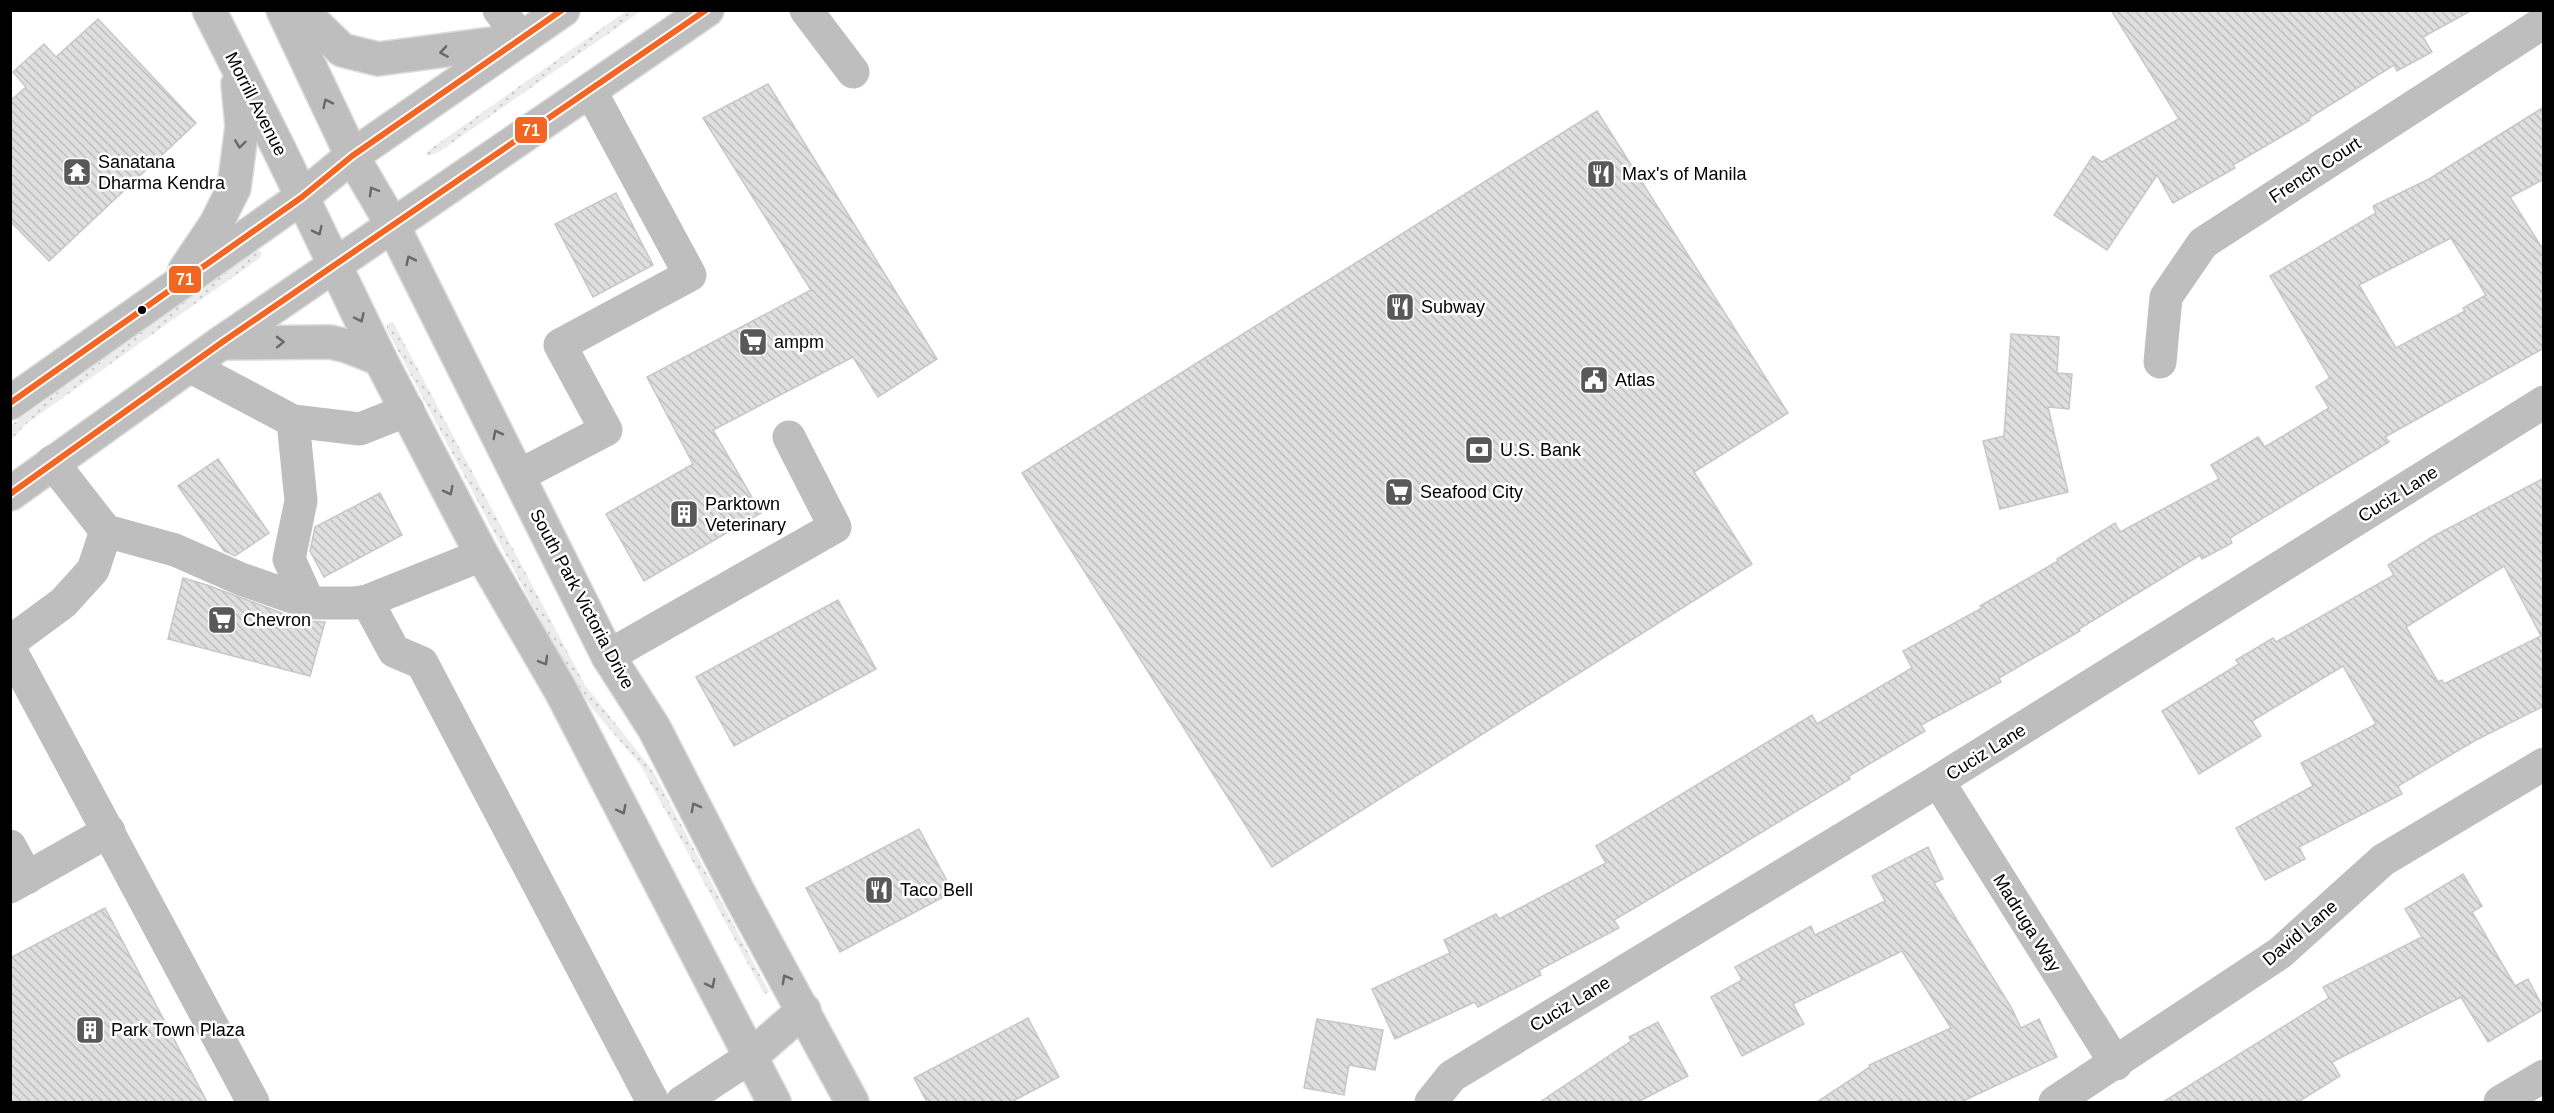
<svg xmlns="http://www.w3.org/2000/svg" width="2554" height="1113" font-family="Arial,sans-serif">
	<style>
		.grass { fill: url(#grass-dots) }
		.building { fill: url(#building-back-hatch); stroke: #c7c7c7; stroke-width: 1.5; fill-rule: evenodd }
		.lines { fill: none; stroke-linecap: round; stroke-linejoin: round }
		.major-casing { stroke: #dbdbdb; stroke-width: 36 }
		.minor { stroke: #bebebe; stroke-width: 33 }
		.major { stroke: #bebebe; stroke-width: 33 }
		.bus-1-casing { stroke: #fff; stroke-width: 10 }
		.bus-1 { stroke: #f26522; stroke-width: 6 }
		.oneway { stroke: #686868 }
		.bus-dot { fill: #000; stroke: #fff; stroke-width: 2 }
		.labels { text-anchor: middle; stroke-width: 5; stroke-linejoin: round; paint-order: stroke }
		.street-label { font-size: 18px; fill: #000; stroke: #fff }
		.poi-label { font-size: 18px; fill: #000; stroke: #fff; text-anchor: start }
		.line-badge { stroke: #fff; stroke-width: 2 }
		.badge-label { font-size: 16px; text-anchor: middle; font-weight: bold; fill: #fff }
	</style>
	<defs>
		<pattern id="grass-dots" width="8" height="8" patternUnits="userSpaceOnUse" patternTransform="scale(1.5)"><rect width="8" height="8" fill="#ececec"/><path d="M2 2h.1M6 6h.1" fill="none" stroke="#c9c9c9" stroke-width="1.8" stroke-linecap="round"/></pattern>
		<pattern id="building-back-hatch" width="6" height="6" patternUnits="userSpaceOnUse" patternTransform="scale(1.5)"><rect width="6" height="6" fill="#dfdfdf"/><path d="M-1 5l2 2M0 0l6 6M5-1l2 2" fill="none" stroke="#bebebe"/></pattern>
	</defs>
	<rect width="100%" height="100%" fill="#fff"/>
	<g class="grass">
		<polygon points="626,11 641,11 439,152 428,156 426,154 429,150"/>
		<polygon points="257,250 262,253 260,258 26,424 11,440 11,425"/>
		<polygon points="393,322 585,685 653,771 769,992 766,994 762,990 641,766 592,708 570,676 387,330 387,324"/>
	</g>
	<g class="building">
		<polygon points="2111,10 2472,10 2423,37 2432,52 2397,71 2394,65 2309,118 2310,120 2233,165 2235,168 2173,203 2157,175 2107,250 2054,215 2093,156 2102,162 2179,119"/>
		<polygon points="98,19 196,123 49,261 10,221 10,101 26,87 13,72 44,44 56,57"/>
		<polygon points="768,84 937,359 878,397 853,357 713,430 761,513 644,581 606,514 693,464 647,377 811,290 703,118"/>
		<path d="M2544,107V179L2510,197L2544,251V348L2385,437L2389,442L2230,538L2232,543L2202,559L2200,555L2079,629L2080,631L1999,678L2001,682L1921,725L1925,731L1849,776L1850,779L1719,858L1614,920L1619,928L1539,970L1541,975L1478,1007L1475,1002L1395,1039L1372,989L1450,953L1444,940L1496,914L1499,919L1606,863L1596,846L1812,715L1817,724L1912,668L1903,651L1982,608L1980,606L2058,561L2057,559L2115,523L2120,532L2219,479L2211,465L2258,437L2265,447L2329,408L2316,387L2330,378L2270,276L2376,213L2373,206L2429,179ZM2451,238L2486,295L2463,308L2465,311L2396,348L2359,285Z"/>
		<polygon points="1597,111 1788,413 1694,472 1752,564 1272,867 1022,473"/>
		<polygon points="616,193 653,265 593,297 555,224"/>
		<polygon points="2011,334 2059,337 2057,373 2072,374 2069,409 2048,407 2068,492 2000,509 1983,441 2004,436"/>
		<polygon points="218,459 269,533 235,556 224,551 178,486"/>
		<path d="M2544,478V706L2476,740L2398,786L2402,794L2299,847L2305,859L2265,880L2236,828L2313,786L2301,763L2376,724L2343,666L2252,721L2261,736L2199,774L2162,711L2239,664L2236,660L2273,638L2276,642L2394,575L2388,565L2432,537ZM2504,566L2541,636L2444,684L2442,680L2438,682L2406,627Z"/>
		<polygon points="380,493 402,535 324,577 310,551 315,527"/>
		<polygon points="183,578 207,585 303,621 325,622 310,676 168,639"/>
		<polygon points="838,600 876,669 734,746 696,677"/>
		<polygon points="919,829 953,892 840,952 806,888"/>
		<polygon points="1928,847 1943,879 1934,883 2011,1007 2021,1028 2039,1019 2057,1057 1961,1102 1817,1102 1870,1067 1869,1065 1951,1028 1902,951 1793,1004 1804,1024 1742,1056 1711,997 1742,980 1735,967 1811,926 1815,935 1885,901 1872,876"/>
		<polygon points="2463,874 2482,906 2472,912 2515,986 2528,979 2544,1009 2488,1042 2461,997 2332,1062 2340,1076 2298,1102 2163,1102 2329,998 2323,987 2422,937 2405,909"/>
		<polygon points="105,908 207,1102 10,1102 10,958"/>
		<polygon points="1028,1018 1059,1077 1011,1102 927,1102 914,1078"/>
		<polygon points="1317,1019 1383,1030 1375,1070 1349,1065 1344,1095 1304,1088"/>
		<polygon points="1658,1022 1688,1076 1638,1102 1540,1102 1631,1041 1629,1037"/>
	</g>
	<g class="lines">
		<g class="major-casing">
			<g id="major">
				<polyline points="209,10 279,149 380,359 482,555 561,691 774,1102"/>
				<polyline points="283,10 352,156 393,226 608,656 654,728 743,901 852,1102"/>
				<polyline points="301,10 342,50 378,59 514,41"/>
				<polyline points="185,270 216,224 234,188 242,126 238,84"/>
				<polyline points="221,343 330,342 347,346 380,359"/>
				<polyline points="10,403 302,197 352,156 563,10"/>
				<polyline points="10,494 221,343 707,10"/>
				<polyline points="749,1058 804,1010"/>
			</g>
		</g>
		<g class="minor">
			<polyline points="499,10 522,39"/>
			<polyline points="806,10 853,72"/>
			<polyline points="2160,362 2166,297 2203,243 2544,22"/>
			<polyline points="189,366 293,421 360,429 408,410"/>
			<polyline points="293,421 301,501 289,559 309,603"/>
			<polyline points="52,462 106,531 175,550 241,579 309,603 355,603 367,601 482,555"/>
			<polyline points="518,476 606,430 560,345 690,275 590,90"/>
			<polyline points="367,601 394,651 422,663 653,1102"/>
			<polyline points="10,642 63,603 93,570 106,531"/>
			<polyline points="10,649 253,1102"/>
			<polyline points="608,656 835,527 789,437"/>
			<polyline points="1938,781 2116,1064"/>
			<polyline points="10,846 27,878"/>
			<polyline points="10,887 109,831"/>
			<polyline points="682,1102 749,1058"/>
			<polyline points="1431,1102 1452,1076 1938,781 2544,402"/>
			<polyline points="2055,1102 2280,953 2383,860 2544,764"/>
			<polyline points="2500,1102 2544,1076"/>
		</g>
		<use href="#major" class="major"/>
		<g class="bus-1-casing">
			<g id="bus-1">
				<polyline points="10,403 302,197 352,156 562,10"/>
				<polyline points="10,494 221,343 706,10"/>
			</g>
		</g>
		<use href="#bus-1" class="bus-1"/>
	</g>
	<defs><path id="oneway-chevron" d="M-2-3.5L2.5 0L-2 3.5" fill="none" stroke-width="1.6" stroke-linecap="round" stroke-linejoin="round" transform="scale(1.5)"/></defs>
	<g class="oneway">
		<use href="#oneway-chevron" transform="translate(444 52) rotate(171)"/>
		<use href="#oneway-chevron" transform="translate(327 103) rotate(-116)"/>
		<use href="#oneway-chevron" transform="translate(240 144) rotate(98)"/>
		<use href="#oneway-chevron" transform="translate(373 191) rotate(-120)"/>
		<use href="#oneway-chevron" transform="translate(318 231) rotate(64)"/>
		<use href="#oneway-chevron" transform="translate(410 260) rotate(-116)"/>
		<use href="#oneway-chevron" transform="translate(360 318) rotate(65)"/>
		<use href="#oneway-chevron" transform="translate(280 342) rotate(-1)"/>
		<use href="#oneway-chevron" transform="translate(497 434) rotate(-117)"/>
		<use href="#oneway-chevron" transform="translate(449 491) rotate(63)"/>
		<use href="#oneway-chevron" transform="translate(544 661) rotate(60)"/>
		<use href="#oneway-chevron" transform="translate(695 807) rotate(-118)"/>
		<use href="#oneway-chevron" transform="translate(622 810) rotate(63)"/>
		<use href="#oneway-chevron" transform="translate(786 979) rotate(-119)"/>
		<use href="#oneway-chevron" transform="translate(711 984) rotate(63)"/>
	</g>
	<defs>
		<g id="temple-square" transform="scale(1.5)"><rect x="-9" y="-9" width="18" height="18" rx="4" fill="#595959" stroke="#fff"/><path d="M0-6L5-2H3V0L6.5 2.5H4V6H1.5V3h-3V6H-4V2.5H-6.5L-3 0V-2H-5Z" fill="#fff"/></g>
		<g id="restaurant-square" transform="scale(1.5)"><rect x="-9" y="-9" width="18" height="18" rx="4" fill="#595959" stroke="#fff"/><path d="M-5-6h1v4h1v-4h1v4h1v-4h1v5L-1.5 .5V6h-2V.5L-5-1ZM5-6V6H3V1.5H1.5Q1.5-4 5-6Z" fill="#fff"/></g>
		<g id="supermarket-square" transform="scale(1.5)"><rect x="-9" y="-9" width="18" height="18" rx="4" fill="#595959" stroke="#fff"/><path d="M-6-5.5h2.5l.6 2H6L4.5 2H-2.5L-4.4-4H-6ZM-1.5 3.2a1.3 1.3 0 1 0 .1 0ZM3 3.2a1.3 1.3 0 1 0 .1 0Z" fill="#fff"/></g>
		<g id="civic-square" transform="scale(1.5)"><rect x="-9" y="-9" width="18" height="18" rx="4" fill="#595959" stroke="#fff"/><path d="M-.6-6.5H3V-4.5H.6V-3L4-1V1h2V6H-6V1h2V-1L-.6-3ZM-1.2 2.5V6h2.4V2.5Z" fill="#fff"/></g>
		<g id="bank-square" transform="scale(1.5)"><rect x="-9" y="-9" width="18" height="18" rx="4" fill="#595959" stroke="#fff"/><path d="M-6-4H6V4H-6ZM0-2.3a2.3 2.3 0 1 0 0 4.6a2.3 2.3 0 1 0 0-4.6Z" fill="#fff"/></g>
		<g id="building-square" transform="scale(1.5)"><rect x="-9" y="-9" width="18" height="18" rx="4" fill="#595959" stroke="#fff"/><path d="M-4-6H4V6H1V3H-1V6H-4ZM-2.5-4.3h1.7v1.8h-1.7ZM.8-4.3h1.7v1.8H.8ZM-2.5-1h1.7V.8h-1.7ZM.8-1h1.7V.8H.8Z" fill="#fff"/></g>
	</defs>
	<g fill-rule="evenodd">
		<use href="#temple-square" x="77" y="172"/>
		<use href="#restaurant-square" x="1601" y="174"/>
		<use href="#restaurant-square" x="1400" y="307"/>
		<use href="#supermarket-square" x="753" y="342"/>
		<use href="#civic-square" x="1594" y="380"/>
		<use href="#bank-square" x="1479" y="450"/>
		<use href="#supermarket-square" x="1399" y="492"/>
		<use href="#building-square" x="684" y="514"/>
		<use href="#supermarket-square" x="222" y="620"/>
		<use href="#restaurant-square" x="879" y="890"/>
		<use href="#building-square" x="90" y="1030"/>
	</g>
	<circle class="bus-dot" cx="142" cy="310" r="5"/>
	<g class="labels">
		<g class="street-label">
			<text transform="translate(256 104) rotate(63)" y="6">Morrill Avenue</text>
			<text transform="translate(2315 170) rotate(-33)" y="6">French Court</text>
			<text transform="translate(2398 494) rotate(-32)" y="6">Cuciz Lane</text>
			<text transform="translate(582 599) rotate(62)" y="6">South Park Victoria Drive</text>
			<text transform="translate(1986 752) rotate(-32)" y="6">Cuciz Lane</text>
			<text transform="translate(2027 923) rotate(58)" y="6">Madruga Way</text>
			<text transform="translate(2300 933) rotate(-40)" y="6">David Lane</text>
			<text transform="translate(1570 1004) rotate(-31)" y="6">Cuciz Lane</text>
		</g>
		<g class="poi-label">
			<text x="98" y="168">Sanatana<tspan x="98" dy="21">Dharma Kendra</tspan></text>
			<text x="1622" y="180">Max's of Manila</text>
			<text x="1421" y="313">Subway</text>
			<text x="774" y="348">ampm</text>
			<text x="1615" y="386">Atlas</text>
			<text x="1500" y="456">U.S. Bank</text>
			<text x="1420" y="498">Seafood City</text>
			<text x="705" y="510">Parktown<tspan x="705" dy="21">Veterinary</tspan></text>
			<text x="243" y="626">Chevron</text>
			<text x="900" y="896">Taco Bell</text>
			<text x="111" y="1036">Park Town Plaza</text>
		</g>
	</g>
	<g class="line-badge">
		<rect x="514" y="116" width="34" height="28" rx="6" fill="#f26522"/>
		<rect x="168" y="265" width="34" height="29" rx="6" fill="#f26522"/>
	</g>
	<g class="badge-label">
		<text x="531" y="136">71</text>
		<text x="185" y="285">71</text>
	</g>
	<rect width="2554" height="1113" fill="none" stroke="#000000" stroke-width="24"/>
</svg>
